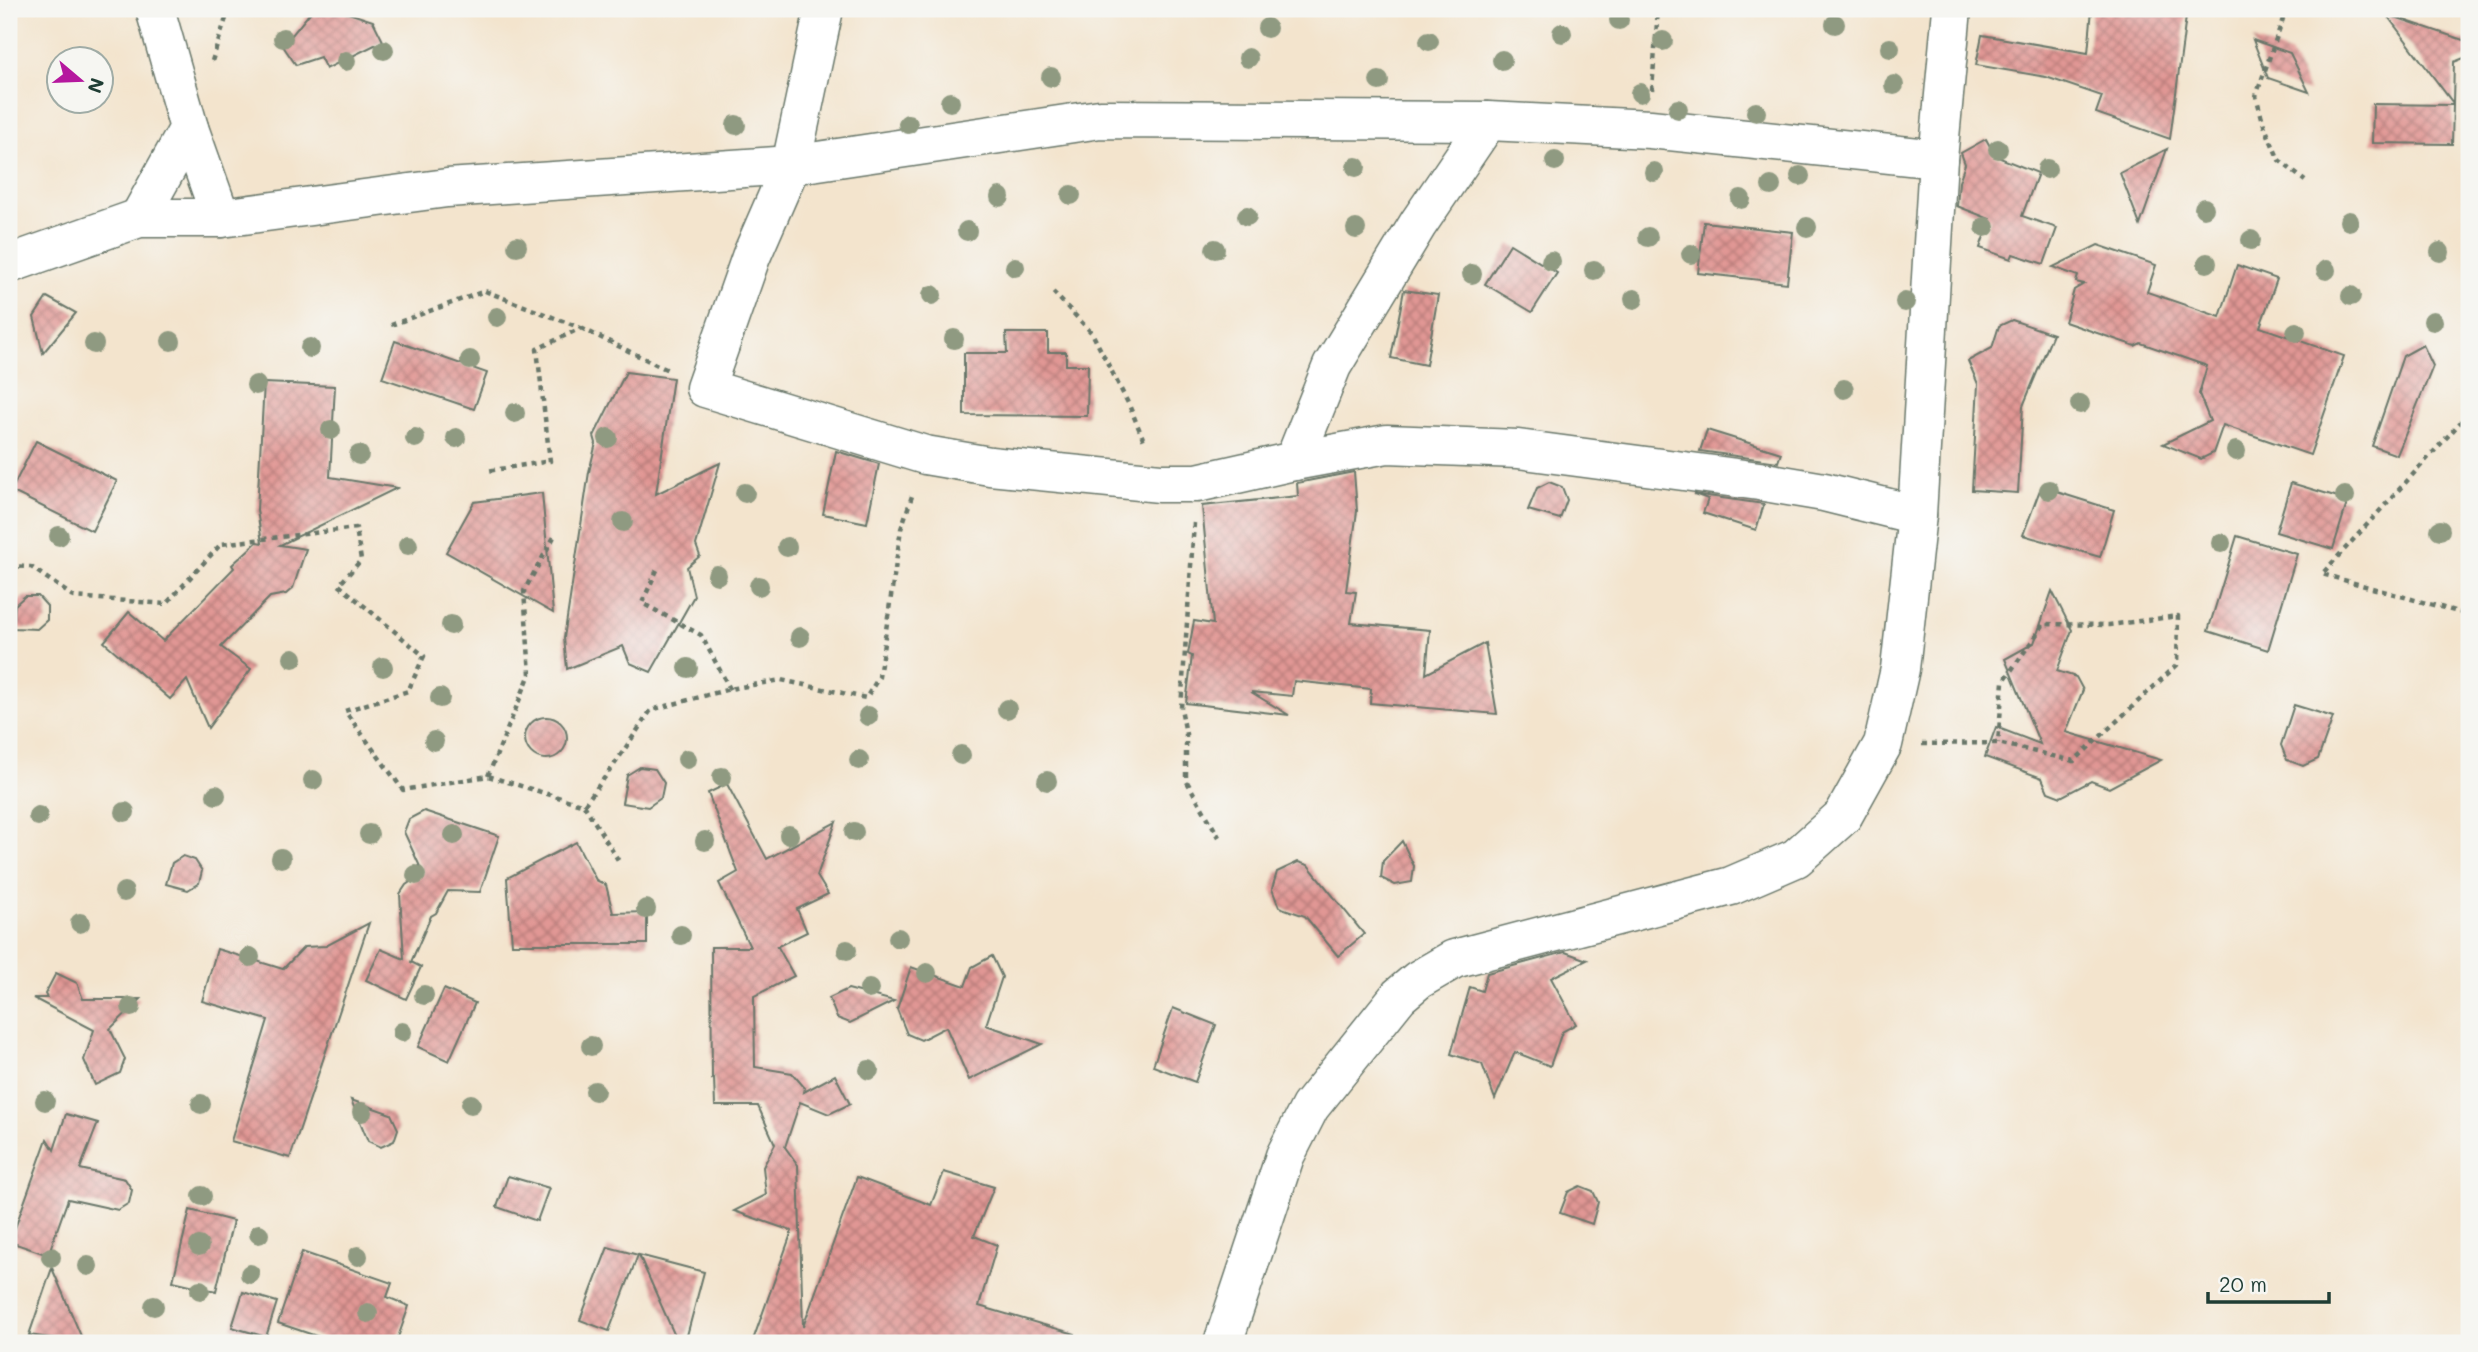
<svg xmlns="http://www.w3.org/2000/svg" width="2478" height="1352" font-family="Mali,sans-serif">
	<style>
		.building { fill: url(#building-cross-hatch) }
		.lines { fill: none; stroke-linecap: round; stroke-linejoin: round }
		.minor-casing { stroke: #69776a; stroke-width: 41 }
		.tertiary-casing { stroke: #69776a; stroke-width: 41 }
		.path { stroke: #69776a; stroke-width: 4.5; stroke-dasharray: 5 5; stroke-linecap: butt }
		.minor { stroke: #fff; stroke-width: 38 }
		.tertiary { stroke: #fff; stroke-width: 38 }
		.tree { fill: #8f9a81 }
	</style>
	<defs>
		<pattern id="building-cross-hatch" width="8" height="8" patternUnits="userSpaceOnUse" patternTransform="scale(1.75)"><rect width="8" height="8" fill="#e19794"/><path d="M0 0l8 8M0 8l8-8" fill="none" stroke="#b67c7a"/></pattern>
	</defs>
	<rect width="100%" height="100%" fill="#f6f6f2"/>
	<filter id="ink" filterUnits="userSpaceOnUse"><feTurbulence type="fractalNoise" baseFrequency=".0143" numOctaves="2"/><feDisplacementMap in="SourceGraphic" scale="14" xChannelSelector="R" yChannelSelector="G"/><feConvolveMatrix kernelMatrix="1 2 1 2 8 2 1 2 1" color-interpolation-filters="sRGB"/></filter>
	<filter id="wash" filterUnits="userSpaceOnUse"><feTurbulence type="fractalNoise" baseFrequency=".00686" numOctaves="4" result="noise"/><feDisplacementMap in="SourceGraphic" scale="28" xChannelSelector="R" yChannelSelector="G"/><feGaussianBlur stdDeviation="1.57" result="paint"/><feColorMatrix in="noise" values="0 0 0 0 0 0 0 0 0 0 0 0 0 0 0 0 0 1.4 0 .05"/><feComposite in="paint" operator="in"/></filter>
	<g filter="url(#wash)">
		<rect width="100%" height="100%" fill="#f3e4cd"/>
		<g id="blocks">
			<g class="building">
				<polygon points="313,9 336,9 373,21 383,41 326,69 320,57 296,65 283,46"/>
				<polygon points="2092,9 2187,9 2170,139 2096,113 2102,96 2046,77 1976,65 1982,35 2088,53"/>
				<polygon points="2386,14 2469,42 2469,56 2454,62 2453,103"/>
				<polygon points="2253,40 2290,53 2309,92 2268,78"/>
				<polygon points="2373,104 2453,105 2452,144 2372,143"/>
				<polygon points="1986,139 1995,156 2038,173 2022,216 2057,228 2044,264 2013,254 2011,259 1980,248 1990,219 1957,206 1959,182 1965,164 1961,153"/>
				<polygon points="2167,149 2140,225 2120,173"/>
				<polygon points="1704,222 1793,232 1787,283 1698,273"/>
				<polygon points="1510,244 1557,273 1532,312 1485,284"/>
				<polygon points="2098,245 2156,265 2147,292 2220,317 2237,265 2277,279 2260,327 2344,356 2310,455 2223,425 2213,453 2201,459 2163,444 2210,421 2199,394 2207,366 2141,343 2135,346 2065,322 2074,290 2084,284 2076,282 2078,276 2053,267"/>
				<polygon points="1404,290 1438,295 1426,365 1391,358"/>
				<polygon points="47,297 76,313 43,353 34,317"/>
				<polygon points="2012,320 2053,334 2023,406 2018,493 1972,490 1978,384 1968,361 1992,348 1999,326"/>
				<polygon points="1006,333 1048,333 1048,352 1066,352 1066,365 1088,365 1087,416 964,415 964,353 1007,353"/>
				<polygon points="395,341 487,373 474,409 382,378"/>
				<polygon points="2423,345 2433,366 2397,455 2372,446 2403,356"/>
				<polygon points="626,372 673,378 656,494 720,463 696,545 700,556 687,567 694,596 651,672 630,663 623,646 567,669 564,638 589,472 596,443 594,436"/>
				<polygon points="264,383 335,386 330,477 397,488 280,545 306,549 293,588 286,594 270,597 221,647 251,669 208,728 187,680 170,699 104,642 129,612 163,641 234,568 232,565 257,542 262,543 257,510"/>
				<polygon points="1707,430 1781,453 1778,462 1700,451"/>
				<polygon points="36,441 117,481 92,531 11,491"/>
				<polygon points="836,451 879,464 867,523 823,514"/>
				<polygon points="1354,472 1357,511 1346,591 1356,592 1351,623 1430,630 1426,674 1485,643 1497,714 1370,703 1371,689 1294,681 1292,696 1251,692 1289,715 1186,703 1192,656 1188,654 1194,621 1213,624 1202,506 1298,496 1297,483"/>
				<polygon points="1549,482 1562,487 1567,500 1560,519 1528,510 1537,488"/>
				<polygon points="2291,483 2348,500 2333,549 2276,532"/>
				<polygon points="2041,487 2114,510 2100,557 2023,535"/>
				<polygon points="542,493 553,613 446,552 474,502"/>
				<polygon points="1694,494 1764,504 1756,530 1703,513 1708,499"/>
				<polygon points="2237,536 2297,554 2268,650 2208,631"/>
				<polygon points="2052,591 2072,630 2057,671 2076,677 2083,690 2066,732 2161,760 2109,788 2091,781 2061,797 2048,792 2042,778 1985,757 1996,727 2040,744 2005,659 2034,643"/>
				<polygon points="25,596 38,596 47,606 47,620 37,629 13,628 15,605"/>
				<polygon points="2294,705 2333,717 2318,759 2303,766 2287,760 2281,745"/>
				<circle cx="546" cy="738" r="21"/>
				<polygon points="640,767 655,769 664,783 661,798 648,807 622,803 627,775"/>
				<polygon points="727,784 767,859 836,822 817,876 828,894 797,909 807,932 776,947 778,947 794,976 754,996 755,1067 792,1073 805,1088 804,1092 835,1075 850,1104 829,1114 800,1102 785,1147 798,1165 803,1327 857,1177 931,1205 944,1172 994,1187 974,1236 997,1245 979,1306 1075,1334 1074,1343 752,1343 792,1231 734,1211 766,1195 763,1167 775,1144 758,1106 715,1106 714,1078 712,1079 711,947 750,947 719,883 738,872 708,793"/>
				<polygon points="424,811 499,836 480,892 448,891 436,913 431,916 411,962 421,967 406,999 366,980 381,949 404,959 400,894 406,885 423,873 404,832 409,819"/>
				<polygon points="1402,841 1414,866 1412,882 1395,885 1381,878 1383,861"/>
				<polygon points="576,842 596,880 606,885 613,913 647,912 647,944 512,944 507,878"/>
				<polygon points="183,856 195,860 202,871 199,883 188,890 166,884 172,863"/>
				<polygon points="1298,862 1308,865 1364,934 1338,956 1305,916 1279,907 1272,889 1277,872"/>
				<polygon points="369,923 290,1158 231,1141 268,1020 202,1001 217,949 283,969 304,947 326,946"/>
				<polygon points="1565,952 1587,960 1551,978 1576,1024 1562,1032 1550,1066 1515,1052 1495,1099 1482,1064 1451,1054 1470,987 1482,991 1487,973"/>
				<polygon points="992,956 1002,977 986,1025 1042,1044 969,1080 946,1027 921,1040 907,1034 897,1009 911,967 965,986 972,967"/>
				<polygon points="56,973 77,983 83,999 141,999 110,1029 125,1059 120,1073 95,1085 84,1060 94,1030 33,998 47,998 45,994"/>
				<polygon points="444,989 475,1003 449,1061 418,1047"/>
				<polygon points="848,989 894,1001 850,1023 837,1018 829,998"/>
				<polygon points="1173,1008 1216,1025 1195,1082 1153,1066"/>
				<polygon points="351,1100 391,1114 398,1129 394,1141 381,1147 368,1141"/>
				<polygon points="66,1114 98,1123 80,1169 125,1179 132,1190 129,1203 118,1210 68,1199 48,1255 10,1242 47,1139 54,1150"/>
				<polygon points="508,1176 549,1188 537,1221 497,1207"/>
				<polygon points="1580,1186 1593,1191 1598,1202 1592,1224 1560,1213 1568,1192"/>
				<polygon points="190,1210 233,1221 216,1291 173,1281"/>
				<polygon points="608,1247 638,1255 609,1331 580,1320"/>
				<polygon points="302,1252 392,1283 387,1297 409,1306 396,1343 337,1343 278,1323"/>
				<polygon points="639,1255 704,1272 685,1343 678,1343"/>
				<polygon points="52,1268 84,1343 29,1335"/>
				<polygon points="243,1292 277,1302 266,1337 232,1327"/>
			</g>
		</g>
	</g>
	<g filter="url(#ink)">
		<use href="#blocks" fill-opacity="0" stroke="#69776a" stroke-width="2"/>
		<g class="lines">
			<g class="minor-casing">
				<g id="minor">
					<polyline points="824,9 791,165 751,257 705,388 925,455 990,466 1160,483 1197,483 1294,461 1387,444 1518,449 1759,481 1824,492 1917,515"/>
					<polyline points="189,128 221,218"/>
					<polyline points="139,218 189,128 155,9"/>
					<polyline points="9,264 139,218 221,218 447,188 791,165 1100,119 1488,121 1650,129 1938,159"/>
					<polyline points="1294,461 1332,366 1418,224 1488,121"/>
				</g>
			</g>
			<g class="tertiary-casing">
				<polyline id="tertiary" points="1223,1343 1285,1156 1310,1107 1399,996 1418,980 1454,959 1731,886 1796,858 1843,816 1883,744 1900,669 1917,515 1938,159 1952,9"/>
			</g>
			<g class="path">
				<polyline points="2283,9 2285,13 2256,96 2264,125 2279,160 2305,181"/>
				<polyline points="212,61 229,9"/>
				<polyline points="1652,90 1658,9"/>
				<polyline points="1053,292 1092,333 1129,405 1145,443"/>
				<polyline points="391,325 485,291 581,328 537,349 550,461 487,471"/>
				<polyline points="581,328 670,371"/>
				<polyline points="2469,413 2322,574 2469,615"/>
				<polyline points="1194,523 1181,708 1186,734 1186,780 1219,837"/>
				<polyline points="9,566 31,567 74,597 166,604 221,544 356,528 361,560 339,585 424,656 408,691 345,711 403,790 488,776 584,805 614,765 651,710 730,689 781,680 866,698 879,677 901,529 913,493"/>
				<polyline points="657,570 642,603 701,635 730,689"/>
				<polyline points="1922,744 1998,743 2074,761 2177,665 2178,616 2109,625 2044,624 2003,682 1998,743"/>
				<polyline points="488,776 530,674 524,591 555,535"/>
				<polyline points="584,805 620,863"/>
			</g>
			<use href="#minor" class="minor"/>
			<use href="#tertiary" class="tertiary"/>
		</g>
		<g class="tree">
			<circle cx="1619" cy="20" r="10"/>
			<circle cx="1835" cy="24" r="10"/>
			<circle cx="1267" cy="28" r="10"/>
			<circle cx="1562" cy="33" r="10"/>
			<circle cx="283" cy="38" r="10"/>
			<circle cx="1429" cy="41" r="10"/>
			<circle cx="1663" cy="41" r="10"/>
			<circle cx="1890" cy="48" r="10"/>
			<circle cx="384" cy="50" r="10"/>
			<circle cx="1248" cy="58" r="10"/>
			<circle cx="1502" cy="60" r="10"/>
			<circle cx="346" cy="61" r="10"/>
			<circle cx="1051" cy="77" r="10"/>
			<circle cx="1379" cy="81" r="10"/>
			<circle cx="1894" cy="85" r="10"/>
			<circle cx="1640" cy="93" r="10"/>
			<circle cx="950" cy="102" r="10"/>
			<circle cx="1678" cy="109" r="10"/>
			<circle cx="1756" cy="112" r="10"/>
			<circle cx="908" cy="124" r="10"/>
			<circle cx="736" cy="125" r="10"/>
			<circle cx="1998" cy="149" r="10"/>
			<circle cx="1555" cy="161" r="10"/>
			<circle cx="1356" cy="167" r="10"/>
			<circle cx="2047" cy="169" r="10"/>
			<circle cx="1654" cy="172" r="10"/>
			<circle cx="1800" cy="176" r="10"/>
			<circle cx="1771" cy="186" r="10"/>
			<circle cx="1071" cy="195" r="10"/>
			<circle cx="1000" cy="197" r="10"/>
			<circle cx="1741" cy="199" r="10"/>
			<circle cx="2204" cy="208" r="10"/>
			<circle cx="1247" cy="216" r="10"/>
			<circle cx="2349" cy="221" r="10"/>
			<circle cx="1807" cy="227" r="10"/>
			<circle cx="1985" cy="227" r="10"/>
			<circle cx="1356" cy="229" r="10"/>
			<circle cx="967" cy="231" r="10"/>
			<circle cx="1648" cy="237" r="10"/>
			<circle cx="2251" cy="240" r="10"/>
			<circle cx="517" cy="246" r="10"/>
			<circle cx="1215" cy="249" r="10"/>
			<circle cx="2440" cy="252" r="10"/>
			<circle cx="1691" cy="254" r="10"/>
			<circle cx="1551" cy="261" r="10"/>
			<circle cx="2207" cy="263" r="10"/>
			<circle cx="1015" cy="267" r="10"/>
			<circle cx="1594" cy="270" r="10"/>
			<circle cx="2326" cy="270" r="10"/>
			<circle cx="1472" cy="274" r="10"/>
			<circle cx="932" cy="295" r="10"/>
			<circle cx="2351" cy="296" r="10"/>
			<circle cx="1634" cy="299" r="10"/>
			<circle cx="1905" cy="302" r="10"/>
			<circle cx="497" cy="317" r="10"/>
			<circle cx="2433" cy="321" r="10"/>
			<circle cx="2296" cy="332" r="10"/>
			<circle cx="954" cy="339" r="10"/>
			<circle cx="171" cy="341" r="10"/>
			<circle cx="94" cy="344" r="10"/>
			<circle cx="310" cy="348" r="10"/>
			<circle cx="470" cy="360" r="10"/>
			<circle cx="256" cy="385" r="10"/>
			<circle cx="1844" cy="389" r="10"/>
			<circle cx="2080" cy="404" r="10"/>
			<circle cx="515" cy="413" r="10"/>
			<circle cx="331" cy="430" r="10"/>
			<circle cx="415" cy="438" r="10"/>
			<circle cx="456" cy="438" r="10"/>
			<circle cx="608" cy="438" r="10"/>
			<circle cx="2236" cy="451" r="10"/>
			<circle cx="359" cy="455" r="10"/>
			<circle cx="2049" cy="490" r="10"/>
			<circle cx="745" cy="493" r="10"/>
			<circle cx="2345" cy="496" r="10"/>
			<circle cx="623" cy="522" r="10"/>
			<circle cx="2440" cy="530" r="10"/>
			<circle cx="59" cy="536" r="10"/>
			<circle cx="2221" cy="543" r="10"/>
			<circle cx="408" cy="545" r="10"/>
			<circle cx="787" cy="547" r="10"/>
			<circle cx="717" cy="575" r="10"/>
			<circle cx="759" cy="586" r="10"/>
			<circle cx="451" cy="625" r="10"/>
			<circle cx="800" cy="637" r="10"/>
			<circle cx="293" cy="658" r="10"/>
			<circle cx="383" cy="667" r="10"/>
			<circle cx="688" cy="668" r="10"/>
			<circle cx="440" cy="698" r="10"/>
			<circle cx="1007" cy="709" r="10"/>
			<circle cx="868" cy="716" r="10"/>
			<circle cx="434" cy="741" r="10"/>
			<circle cx="961" cy="755" r="10"/>
			<circle cx="687" cy="759" r="10"/>
			<circle cx="859" cy="760" r="10"/>
			<circle cx="722" cy="777" r="10"/>
			<circle cx="313" cy="780" r="10"/>
			<circle cx="1047" cy="781" r="10"/>
			<circle cx="216" cy="795" r="10"/>
			<circle cx="125" cy="812" r="10"/>
			<circle cx="38" cy="816" r="10"/>
			<circle cx="854" cy="832" r="10"/>
			<circle cx="369" cy="834" r="10"/>
			<circle cx="454" cy="835" r="10"/>
			<circle cx="789" cy="835" r="10"/>
			<circle cx="705" cy="841" r="10"/>
			<circle cx="281" cy="858" r="10"/>
			<circle cx="416" cy="875" r="10"/>
			<circle cx="124" cy="892" r="10"/>
			<circle cx="646" cy="909" r="10"/>
			<circle cx="80" cy="923" r="10"/>
			<circle cx="681" cy="935" r="10"/>
			<circle cx="898" cy="938" r="10"/>
			<circle cx="847" cy="950" r="10"/>
			<circle cx="250" cy="957" r="10"/>
			<circle cx="927" cy="973" r="10"/>
			<circle cx="869" cy="989" r="10"/>
			<circle cx="424" cy="995" r="10"/>
			<circle cx="131" cy="1007" r="10"/>
			<circle cx="402" cy="1032" r="10"/>
			<circle cx="591" cy="1046" r="10"/>
			<circle cx="869" cy="1070" r="10"/>
			<circle cx="595" cy="1091" r="10"/>
			<circle cx="45" cy="1101" r="10"/>
			<circle cx="201" cy="1104" r="10"/>
			<circle cx="471" cy="1104" r="10"/>
			<circle cx="362" cy="1112" r="10"/>
			<circle cx="202" cy="1196" r="10"/>
			<circle cx="259" cy="1234" r="10"/>
			<circle cx="199" cy="1246" r="10"/>
			<circle cx="358" cy="1256" r="10"/>
			<circle cx="51" cy="1257" r="10"/>
			<circle cx="88" cy="1266" r="10"/>
			<circle cx="250" cy="1274" r="10"/>
			<circle cx="200" cy="1290" r="10"/>
			<circle cx="154" cy="1306" r="10"/>
			<circle cx="368" cy="1313" r="10"/>
		</g>
	</g>
	<rect width="2478" height="1352" fill="none" stroke="#f6f6f2" stroke-width="35"/>
	<g transform="translate(80 80) rotate(109)"><circle r="33" fill="#f6f6f2" stroke="#a0aca6" stroke-width="2"/>
	<path d="M0-5L12 26L0 18L-12 26Z" fill="#b5179e"/>
	<text y="-10" font-size="19" font-weight="bold" text-anchor="middle" fill="#1f3d34">N</text>
	</g>
	<path d="M2208 1292v10h121v-10" fill="none" stroke="#1f3d34" stroke-width="3.5"/>
	<text x="2219" y="1292" font-size="21" fill="#1f3d34" stroke="#f6f6f2" stroke-width="5" paint-order="stroke">20 m</text>
</svg>
